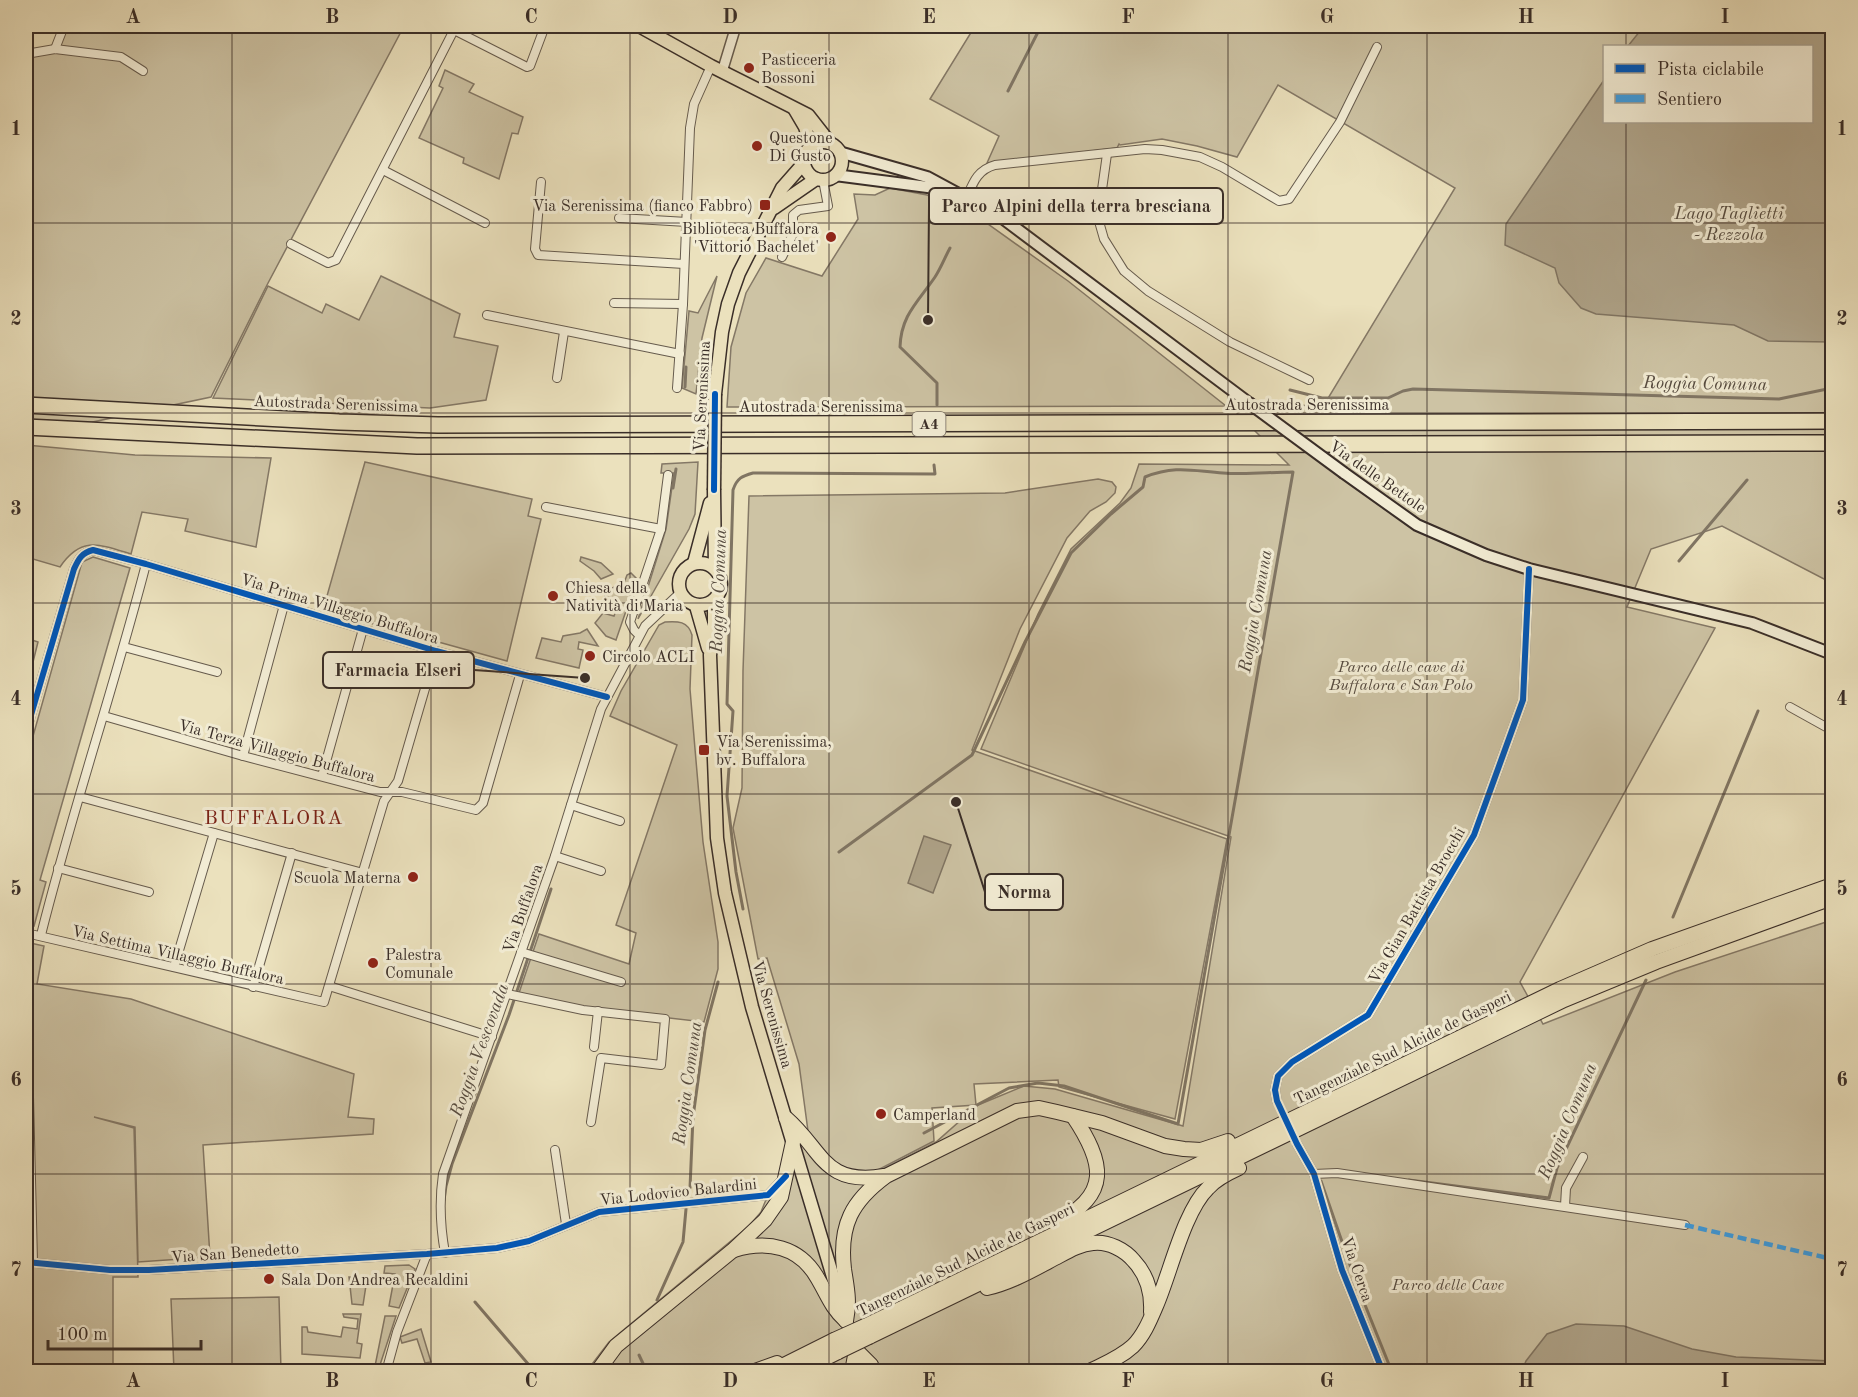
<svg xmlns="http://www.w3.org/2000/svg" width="1858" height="1397" font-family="'Old Standard TT',serif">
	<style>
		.green { fill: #cdc3a4; stroke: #847866; stroke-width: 1.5; fill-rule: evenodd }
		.water { fill: #afa48a; stroke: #807563; stroke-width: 1.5 }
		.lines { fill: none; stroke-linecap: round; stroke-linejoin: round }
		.stream { stroke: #807563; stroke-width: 3 }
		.minor-tunnel { stroke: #c8bd9f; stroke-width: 8; stroke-dasharray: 8 4; stroke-linecap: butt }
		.minor-casing { stroke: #665b4d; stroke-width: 10 }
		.tertiary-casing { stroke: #665b4d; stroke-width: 12 }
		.secondary-casing { stroke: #3a2e28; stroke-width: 14 }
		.primary-casing { stroke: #3a2e28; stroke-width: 15 }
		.trunk-casing { stroke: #3a2e28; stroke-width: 16 }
		.motorway-casing { stroke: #3a2e28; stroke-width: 18 }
		.minor { stroke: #f2ecd4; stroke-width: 8 }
		.tertiary { stroke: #f2ecd4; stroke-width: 9 }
		.secondary { stroke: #f2ecd4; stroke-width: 10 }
		.primary { stroke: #ebe1bd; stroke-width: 12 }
		.trunk { stroke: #ebe1bd; stroke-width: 14 }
		.motorway { stroke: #ebe1bd; stroke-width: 15 }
		.secondary-bridge-casing { stroke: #3a2e28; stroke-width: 14; stroke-linecap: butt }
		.primary-bridge-casing { stroke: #3a2e28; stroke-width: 15; stroke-linecap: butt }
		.trunk-bridge-casing { stroke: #3a2e28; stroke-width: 16; stroke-linecap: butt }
		.secondary-bridge { stroke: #f2ecd4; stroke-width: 10 }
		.primary-bridge { stroke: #ebe1bd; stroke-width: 12 }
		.trunk-bridge { stroke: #ebe1bd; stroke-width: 14 }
		.quiet { stroke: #3e9de0; stroke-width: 4.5; stroke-dasharray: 9 4.5; stroke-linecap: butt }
		.cycleway-casing { stroke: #f2ecd4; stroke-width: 10 }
		.cycleway { stroke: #0057b8; stroke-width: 6 }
		.grid { fill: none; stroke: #3a2e28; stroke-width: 1.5; stroke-opacity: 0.55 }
		.poi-dot { fill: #8f2418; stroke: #f2ecd4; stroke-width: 2 }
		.labels { text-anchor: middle; stroke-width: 6; stroke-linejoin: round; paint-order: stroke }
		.shield { fill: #f2ecd4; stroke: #71675c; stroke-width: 1.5 }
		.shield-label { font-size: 15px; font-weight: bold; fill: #3a2e28 }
		.poi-label { font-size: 16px; fill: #3a2e28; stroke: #f2ecd4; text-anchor: start }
		.street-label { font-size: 16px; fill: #3a2e28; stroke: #f2ecd4 }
		.park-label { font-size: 16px; font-style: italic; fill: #574c41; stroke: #f2ecd4 }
		.water-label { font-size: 18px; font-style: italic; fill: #574c40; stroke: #f2ecd4 }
		.quarter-label { font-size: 20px; letter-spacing: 1.5px; fill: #7a1f14; stroke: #f2ecd4 }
		.leader { fill: none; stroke: #3a2e28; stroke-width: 2 }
		.callout-dot { fill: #3a2e28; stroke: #f2ecd4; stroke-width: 2 }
		.callout { fill: #f2ecd4; stroke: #3a2e28; stroke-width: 2 }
		.callout-label { font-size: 18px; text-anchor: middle; font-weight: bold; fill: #3a2e28 }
		.neatline { fill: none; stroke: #3a2e28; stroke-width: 2 }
		.grid-label { font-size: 20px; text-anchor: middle; font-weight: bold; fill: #3a2e28 }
	</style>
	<rect width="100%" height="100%" fill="#ebe1bd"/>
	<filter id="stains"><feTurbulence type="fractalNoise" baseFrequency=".00333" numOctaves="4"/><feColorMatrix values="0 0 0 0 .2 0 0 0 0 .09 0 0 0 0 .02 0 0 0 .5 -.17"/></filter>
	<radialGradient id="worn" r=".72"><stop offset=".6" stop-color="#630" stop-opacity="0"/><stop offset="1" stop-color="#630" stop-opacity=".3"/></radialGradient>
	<g class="green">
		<polygon points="66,26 404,26 267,285 211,397 26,436 26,56 47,53 61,36"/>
		<path d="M975,26H1198L1210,32L1214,26H1832V565L1824,579L1722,526L1651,549L1627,607L1715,628L1520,982L1543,1024L1675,972L1832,920V1371L586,1372L609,1342L749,1226L761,1212L765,1202L800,1140C812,1163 826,1177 851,1183L875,1173L936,1142L978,1105L1024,1086L1055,1089L1183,1126L1231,837L981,749L1038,614L1071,549L1120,503L1131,488L1139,464L1289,465L1231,407L1324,405L1455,188L1278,85L1237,157L1197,146L1162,139L1120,145L1119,144L1117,148L987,163L999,136L930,99ZM1604,46H1812V122H1604Z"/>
		<polygon points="445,70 474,84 469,92 523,117 518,134 512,133 499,179 463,163 464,158 419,138 443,88 439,86"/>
		<polygon points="890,188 927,195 956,206 985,222 1068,281 1226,406 727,407 731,347 746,293 766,258 822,276 858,219 854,194 875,195"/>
		<polygon points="381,276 460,314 454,337 498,346 486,400 430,408 213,398 268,286 322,313 326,304 359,320"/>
		<polygon points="717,276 702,338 696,394 682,388 689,311 698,313"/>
		<path d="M26,445L135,455L271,458L256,547L185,531L188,519L142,512L131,554C99,544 81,536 60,567L26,557Z"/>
		<polygon points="365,462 532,499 528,516 541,519 507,661 323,610"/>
		<polygon points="698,462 695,514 689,529 638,619 666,529 674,473 661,473 662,464"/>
		<polygon points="1098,479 1112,482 1116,487 1115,493 1106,502 1090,511 1067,538 1020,629 972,750 1227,839 1175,1119 1059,1087 1058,1080 974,1084 976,1105 932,1108 934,1141 874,1172 855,1174 841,1168 818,1147 808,1131 799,1064 767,958 758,959 733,828 742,788 743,671 749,496 1005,493"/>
		<polygon points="93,557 130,568 40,880 46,882 34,926 26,924 26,761 82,562"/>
		<polygon points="581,557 601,563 613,574 601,579 594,571 580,561"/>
		<polygon points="631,573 637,579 616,640 606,636 595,623 603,613 614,616 618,605 605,602 605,591 624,583 627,575"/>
		<path d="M665,622C678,621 688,621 692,635L690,689L695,749L703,842L718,942V969L704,1022L582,1008L519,993L539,934L629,964L636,933L616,925L677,745L610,716L621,691L659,625Z"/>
		<polygon points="587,629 598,646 579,642 578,649 583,650 579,668 536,658 542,638 561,642 563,636 580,633"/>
		<polygon points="26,638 38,642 29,678 26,677"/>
		<polygon points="26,942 44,946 37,984 131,999 354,1074 348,1117 374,1119 373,1134 203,1145 210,1257 138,1262 135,1127 94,1117 134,1128 138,1277 113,1277 113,1371 26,1371"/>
		<polygon points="409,1265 415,1269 399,1308 389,1306 395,1274 384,1273 385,1266"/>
		<polygon points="349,1277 367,1279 363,1305 352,1304"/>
		<polygon points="279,1297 281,1371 174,1371 171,1299"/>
		<polygon points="343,1314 361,1314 357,1343 362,1344 360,1358 302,1354 302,1327 307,1327 308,1332 341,1337 343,1327 357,1329 358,1319 344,1317"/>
		<polygon points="385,1316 396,1316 378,1371 374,1371"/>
		<polygon points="421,1329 431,1362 425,1363 417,1339 402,1343 400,1337"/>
	</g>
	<g class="water">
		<polygon points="1644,26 1832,26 1832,342 1768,341 1734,325 1596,314 1581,308 1559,283 1555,268 1505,245 1506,224 1604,80 1604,122 1812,122 1812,46 1628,46"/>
		<polygon points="924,836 951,845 933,893 908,883"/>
		<polygon points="1576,1324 1624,1326 1692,1349 1736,1357 1832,1361 1832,1371 1522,1371 1526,1361 1547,1334"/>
	</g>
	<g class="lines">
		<g class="stream">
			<polyline points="1008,91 1038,32"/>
			<polyline points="975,187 984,192"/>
			<polyline points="685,387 686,367"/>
			<polyline points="1290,390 1322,398 1388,398 1403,391 1413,389 1779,399 1832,388"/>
			<path d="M937,405V383L900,347C901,315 918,302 935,277C941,268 945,257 950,248"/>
			<polyline points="673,488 676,469"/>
			<polyline points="1679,561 1747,480"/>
			<path d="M839,852L972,755L1025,642L1071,553L1111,514L1143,487L1145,477C1176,465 1192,471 1223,473C1246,475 1270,472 1293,472L1178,1124L1064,1086L1038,1083L1009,1088L924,1133"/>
			<path d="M743,909L736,872L727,796L733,711L727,704L733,490C737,478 742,476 753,473L935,474L934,465"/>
			<polyline points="1673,917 1758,711"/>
			<polyline points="1409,1180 1549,1198 1557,1168 1646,980"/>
			<polyline points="1321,1181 1357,1285 1392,1372"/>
			<polyline points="690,1188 693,1117 705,1030 718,982"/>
			<polyline points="444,1200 446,1186 452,1164 509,1015 551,889"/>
			<polyline points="657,1300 683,1242 686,1209"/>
			<polyline points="475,1302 535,1372"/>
			<polyline points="639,1355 647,1372"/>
		</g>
		<polyline class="minor-tunnel" points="1277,1101 1297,1144"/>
		<g class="minor-casing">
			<g id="minor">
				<polyline points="454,30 527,67 530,66 545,26"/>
				<polyline points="55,49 64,26"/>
				<polyline points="26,54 55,49 121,57 143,71"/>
				<polyline points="1107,154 1098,218 1104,239 1124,271 1148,291 1230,342 1309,380"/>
				<polyline points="383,170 485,223"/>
				<polyline points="541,182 535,249 538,255 684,264"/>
				<path d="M966,199C973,183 977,170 995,165L1145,149L1162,150L1200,157L1222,167L1279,201L1289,199L1340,122L1377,47"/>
				<polyline points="619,218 687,222"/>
				<polyline points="291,244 328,263 336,260 456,26"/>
				<polyline points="782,257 793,234 793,215 799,210 828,206 823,180"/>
				<polyline points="614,303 683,304"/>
				<polyline points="487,315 680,354"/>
				<polyline points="557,378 564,332"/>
				<polyline points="677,388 683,304 690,128 694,104 711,66"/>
				<polyline points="546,507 661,529"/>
				<polyline points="639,635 634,630 630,622 661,529 668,475"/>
				<polyline points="124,647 217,672"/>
				<polyline points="1790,707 1826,727 1830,723 1832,724"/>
				<polyline points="104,716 243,756 380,792 402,792 476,810 483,803 520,675"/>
				<path d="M26,732L74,569C79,558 82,553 93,550L146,564L436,651L607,697"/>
				<polyline points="243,756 284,605"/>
				<polyline points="322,776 363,629"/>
				<polyline points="80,797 363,873"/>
				<polyline points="571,805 620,821"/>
				<polyline points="555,856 601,871"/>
				<polyline points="58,868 149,892"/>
				<polyline points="26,933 324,1002 384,801 398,781 436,651"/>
				<path d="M41,935C72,811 114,688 146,564"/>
				<polyline points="521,952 621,982"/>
				<polyline points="174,967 214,833"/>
				<polyline points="329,986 492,1037"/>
				<polyline points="253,987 292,853"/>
				<polyline points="507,994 583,1010 665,1019 661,1065 601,1058 591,1122"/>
				<polyline points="594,1047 598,1011"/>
				<polyline points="29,1097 33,1262"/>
				<polyline points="1277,1101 1275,1090 1278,1076 1292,1062 1368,1015 1474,835 1523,700 1529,569"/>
				<polyline points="1297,1144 1314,1174 1342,1270 1383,1372"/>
				<polyline points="555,1150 566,1224"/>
				<polyline points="1314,1174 1337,1173 1685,1225"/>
				<polyline points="1565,1206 1566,1188 1583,1157"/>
				<path d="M445,1253C440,1225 439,1201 443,1174L555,856L601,709L645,626L680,593"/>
				<polyline points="26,1262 110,1270 149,1270 427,1254 497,1248 529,1241 599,1212 768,1195 782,1180"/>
				<polyline points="386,1372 397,1332 427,1254"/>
			</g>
		</g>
		<g class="tertiary-casing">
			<polyline id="tertiary" points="722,72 736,26"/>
		</g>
		<g class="secondary-casing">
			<g id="secondary">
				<polyline points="839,152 927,177 1001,217 1249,403"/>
				<polyline points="835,175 943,189"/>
				<polyline points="1344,473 1417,525 1486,555 1529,569 1752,623 1832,654"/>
				<polyline points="857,1353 862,1372"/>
			</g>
		</g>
		<g class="primary-casing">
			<g id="primary">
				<polyline points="639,26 711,66 808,115 830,143"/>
				<polyline points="795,110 805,127 811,146"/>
				<circle cx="823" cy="161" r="19"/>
				<polyline points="774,208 816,179"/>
				<polyline points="715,394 722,332 728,304 739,273 782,188 804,163"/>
				<polyline points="714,490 715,569"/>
				<circle cx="700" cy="584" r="21"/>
				<polyline points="694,563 710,503"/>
				<polyline points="714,601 714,623 710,655 717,838 725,893 752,1007 845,1317"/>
				<polyline points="696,606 708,648"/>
			</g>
		</g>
		<g class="trunk-casing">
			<g id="trunk">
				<path d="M786,1118C823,1150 823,1186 884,1176"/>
				<path d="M1055,1223C1112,1195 1104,1162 1073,1116"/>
				<path d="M734,1250C767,1240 800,1246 818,1279C828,1296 831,1307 846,1321"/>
				<path d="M987,1288C1013,1282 1036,1268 1059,1256C1070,1250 1081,1244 1093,1243C1108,1241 1125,1250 1134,1261C1148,1276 1152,1293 1151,1312"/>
				<path d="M846,1321C850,1300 847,1289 844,1269C839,1225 852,1201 886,1176L1017,1111L1039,1108L1057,1112L1102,1123L1165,1146L1184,1149L1201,1150L1228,1141"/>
				<polyline points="865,1326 1560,989 1652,949 1832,885"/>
				<polyline points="869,1337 1564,1000 1656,962 1832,898"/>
				<polyline points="856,1350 871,1365 874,1372"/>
				<polyline points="597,1372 616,1346 732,1251 765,1220 781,1197 793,1142"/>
				<polyline points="752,1372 777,1363"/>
				<polyline points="770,1372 834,1340"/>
				<polyline points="798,1372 838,1352"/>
				<polyline points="852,1372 856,1350"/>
				<path d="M1088,1372C1104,1364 1120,1358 1133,1346C1144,1335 1150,1320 1156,1306C1170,1274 1184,1211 1208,1188C1216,1179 1228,1173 1239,1168"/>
			</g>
		</g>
		<g class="motorway-casing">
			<g id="motorway">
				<polyline points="26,405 339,422 438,425 1832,421"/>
				<polyline points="26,427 417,446 1832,443"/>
			</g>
		</g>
		<use href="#minor" class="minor"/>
		<use href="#tertiary" class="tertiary"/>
		<use href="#secondary" class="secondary"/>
		<use href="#primary" class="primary"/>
		<use href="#trunk" class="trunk"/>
		<use href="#motorway" class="motorway"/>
		<g class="secondary-bridge-casing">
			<polyline id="secondary-bridge" points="1249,403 1344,473"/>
		</g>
		<g class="primary-bridge-casing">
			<polyline id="primary-bridge" points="714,490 715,394"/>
		</g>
		<g class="trunk-bridge-casing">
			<g id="trunk-bridge">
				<polyline points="834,1340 865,1326"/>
				<polyline points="838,1352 869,1337"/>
			</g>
		</g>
		<use href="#secondary-bridge" class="secondary-bridge"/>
		<use href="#primary-bridge" class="primary-bridge"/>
		<use href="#trunk-bridge" class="trunk-bridge"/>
		<polyline class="quiet" points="1685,1225 1832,1259"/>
		<g class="cycleway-casing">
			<g id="cycleway">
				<polyline points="714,490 715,394"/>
				<path d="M26,732L74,569C79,558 82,553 93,550L146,564L436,651L607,697"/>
				<polyline points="26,1262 110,1270 149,1270 427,1254 497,1248 529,1241 599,1212 768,1195 786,1176"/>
				<polyline points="1383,1372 1342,1270 1314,1174 1297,1144 1277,1101 1275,1090 1278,1076 1292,1062 1368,1015 1474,835 1523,700 1529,569"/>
			</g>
		</g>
		<use href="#cycleway" class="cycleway"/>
	</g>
	<path class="grid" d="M232,26V1372M431,26V1372M630,26V1372M829,26V1372M1029,26V1372M1228,26V1372M1427,26V1372M1626,26V46M1626,122V1372M26,223H1832M26,413H1832M26,603H1832M26,794H1832M26,984H1832M26,1174H1832"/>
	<g class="poi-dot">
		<circle cx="749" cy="68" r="6"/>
		<circle cx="757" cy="146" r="6"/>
		<rect x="759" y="199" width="12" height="12" rx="3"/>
		<circle cx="831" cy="237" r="6"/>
		<circle cx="553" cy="596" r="6"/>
		<circle cx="590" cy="656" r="6"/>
		<rect x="698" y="744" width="12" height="12" rx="3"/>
		<circle cx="413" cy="877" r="6"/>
		<circle cx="373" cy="963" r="6"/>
		<circle cx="881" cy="1114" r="6"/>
		<circle cx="269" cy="1279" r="6"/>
	</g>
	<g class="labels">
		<rect class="shield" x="912.5" y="412" width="33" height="24" rx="4.5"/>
		<g class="shield-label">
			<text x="929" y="429">A4</text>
		</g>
		<g class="poi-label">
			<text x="761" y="65">Pasticceria<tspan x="761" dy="18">Bossoni</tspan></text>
			<text x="769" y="143">Questone<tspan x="769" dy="18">Di Gusto</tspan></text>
			<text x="753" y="211" text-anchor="end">Via Serenissima (fianco Fabbro)</text>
			<text x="819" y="234" text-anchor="end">Biblioteca Buffalora<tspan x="819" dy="18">'Vittorio Bachelet'</tspan></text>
			<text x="565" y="593">Chiesa della<tspan x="565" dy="18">Natività di Maria</tspan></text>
			<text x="602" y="662">Circolo ACLI</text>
			<text x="716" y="747">Via Serenissima,<tspan x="716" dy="18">bv. Buffalora</tspan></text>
			<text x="401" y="883" text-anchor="end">Scuola Materna</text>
			<text x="385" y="960">Palestra<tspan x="385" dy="18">Comunale</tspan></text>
			<text x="893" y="1120">Camperland</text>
			<text x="281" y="1285">Sala Don Andrea Recaldini</text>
		</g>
		<g class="street-label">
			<text transform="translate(701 396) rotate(-87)" y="6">Via Serenissima</text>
			<text transform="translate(336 403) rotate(2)" y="6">Autostrada Serenissima</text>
			<text x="1307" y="410">Autostrada Serenissima</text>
			<text x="821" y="412">Autostrada Serenissima</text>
			<text transform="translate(1378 476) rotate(35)" y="6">Via delle Bettole</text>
			<text transform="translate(340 608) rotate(17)" y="6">Via Prima Villaggio Buffalora</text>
			<text transform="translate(277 750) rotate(15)" y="6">Via Terza Villaggio Buffalora</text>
			<text transform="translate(1416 905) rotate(-60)" y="6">Via Gian Battista Brocchi</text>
			<text transform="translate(522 908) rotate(-71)" y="6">Via Buffalora</text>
			<text transform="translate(178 954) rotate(13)" y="6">Via Settima Villaggio Buffalora</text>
			<text transform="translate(773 1014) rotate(74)" y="6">Via Serenissima</text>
			<text transform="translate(1402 1047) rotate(-26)" y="6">Tangenziale Sud Alcide de Gasperi</text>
			<text transform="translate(678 1191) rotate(-6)" y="6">Via Lodovico Balardini</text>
			<text transform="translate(235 1252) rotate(-4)" y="6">Via San Benedetto</text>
			<text transform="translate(965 1259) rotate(-26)" y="6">Tangenziale Sud Alcide de Gasperi</text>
			<text transform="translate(1358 1269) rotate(71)" y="6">Via Cerca</text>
		</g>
		<g class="park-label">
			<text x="1401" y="672">Parco delle cave di<tspan x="1401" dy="18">Buffalora e San Polo</tspan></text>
			<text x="1448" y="1290">Parco delle Cave</text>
		</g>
		<g class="water-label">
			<text x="1729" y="219">Lago Taglietti<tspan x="1729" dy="21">- Rezzola</tspan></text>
			<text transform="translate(1705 383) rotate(1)" y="6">Roggia Comuna</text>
			<text transform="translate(718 591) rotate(-88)" y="6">Roggia Comuna</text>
			<text transform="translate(1255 611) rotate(-80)" y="6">Roggia Comuna</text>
			<text transform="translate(479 1050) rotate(-70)" y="6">Roggia Vescovada</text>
			<text transform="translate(687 1083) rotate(-82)" y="6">Roggia Comuna</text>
			<text transform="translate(1567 1121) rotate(-67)" y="6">Roggia Comuna</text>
		</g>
		<g class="quarter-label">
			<text x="274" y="824">BUFFALORA</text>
		</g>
	</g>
	<path class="leader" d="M928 320L929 206M585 678L474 670M956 802L985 892"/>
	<g class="callout-dot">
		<circle cx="928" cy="320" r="6"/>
		<circle cx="585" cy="678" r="6"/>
		<circle cx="956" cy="802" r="6"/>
	</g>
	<g class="callout">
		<rect x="929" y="188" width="294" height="36" rx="6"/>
		<rect x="323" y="652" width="151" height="36" rx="6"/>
		<rect x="985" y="874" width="78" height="36" rx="6"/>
	</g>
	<g class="callout-label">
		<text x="1076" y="212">Parco Alpini della terra bresciana</text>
		<text x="398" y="676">Farmacia Elseri</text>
		<text x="1024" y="898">Norma</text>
	</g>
	<rect width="1858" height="1397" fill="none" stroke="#ebe1bd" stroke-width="66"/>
	<rect x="1603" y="45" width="210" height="78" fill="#f2ecd4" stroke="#a8a08f" stroke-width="1.5"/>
	<rect x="1615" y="64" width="30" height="9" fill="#0057b8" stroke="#a8a08f" stroke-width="1.5"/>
	<text x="1657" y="75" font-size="18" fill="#3a2e28">Pista ciclabile</text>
	<rect x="1615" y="94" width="30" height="9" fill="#3e9de0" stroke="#a8a08f" stroke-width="1.5"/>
	<text x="1657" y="105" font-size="18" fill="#3a2e28">Sentiero</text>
	<path d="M48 1340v9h153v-9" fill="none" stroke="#3a2e28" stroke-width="3"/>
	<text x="57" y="1340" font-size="18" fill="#3a2e28" stroke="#f2ecd4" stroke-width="4.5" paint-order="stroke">100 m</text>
	<rect x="33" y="33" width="1792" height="1331" class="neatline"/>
	<g class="grid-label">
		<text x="133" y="23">A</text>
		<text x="332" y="23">B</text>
		<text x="531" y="23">C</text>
		<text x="730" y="23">D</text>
		<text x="929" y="23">E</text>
		<text x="1128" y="23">F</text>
		<text x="1327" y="23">G</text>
		<text x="1526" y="23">H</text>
		<text x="1725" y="23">I</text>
		<text x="16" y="135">1</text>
		<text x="1842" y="135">1</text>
		<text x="16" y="325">2</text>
		<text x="1842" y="325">2</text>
		<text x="16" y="515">3</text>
		<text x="1842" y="515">3</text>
		<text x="16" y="705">4</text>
		<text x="1842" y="705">4</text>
		<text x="16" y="895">5</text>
		<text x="1842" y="895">5</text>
		<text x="16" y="1086">6</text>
		<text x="1842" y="1086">6</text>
		<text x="16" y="1276">7</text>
		<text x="1842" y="1276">7</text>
		<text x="133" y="1387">A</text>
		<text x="332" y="1387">B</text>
		<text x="531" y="1387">C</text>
		<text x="730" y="1387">D</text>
		<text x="929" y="1387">E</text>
		<text x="1128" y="1387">F</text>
		<text x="1327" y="1387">G</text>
		<text x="1526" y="1387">H</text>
		<text x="1725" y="1387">I</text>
	</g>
	<rect width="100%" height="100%" filter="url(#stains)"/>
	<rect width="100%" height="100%" fill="url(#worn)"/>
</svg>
